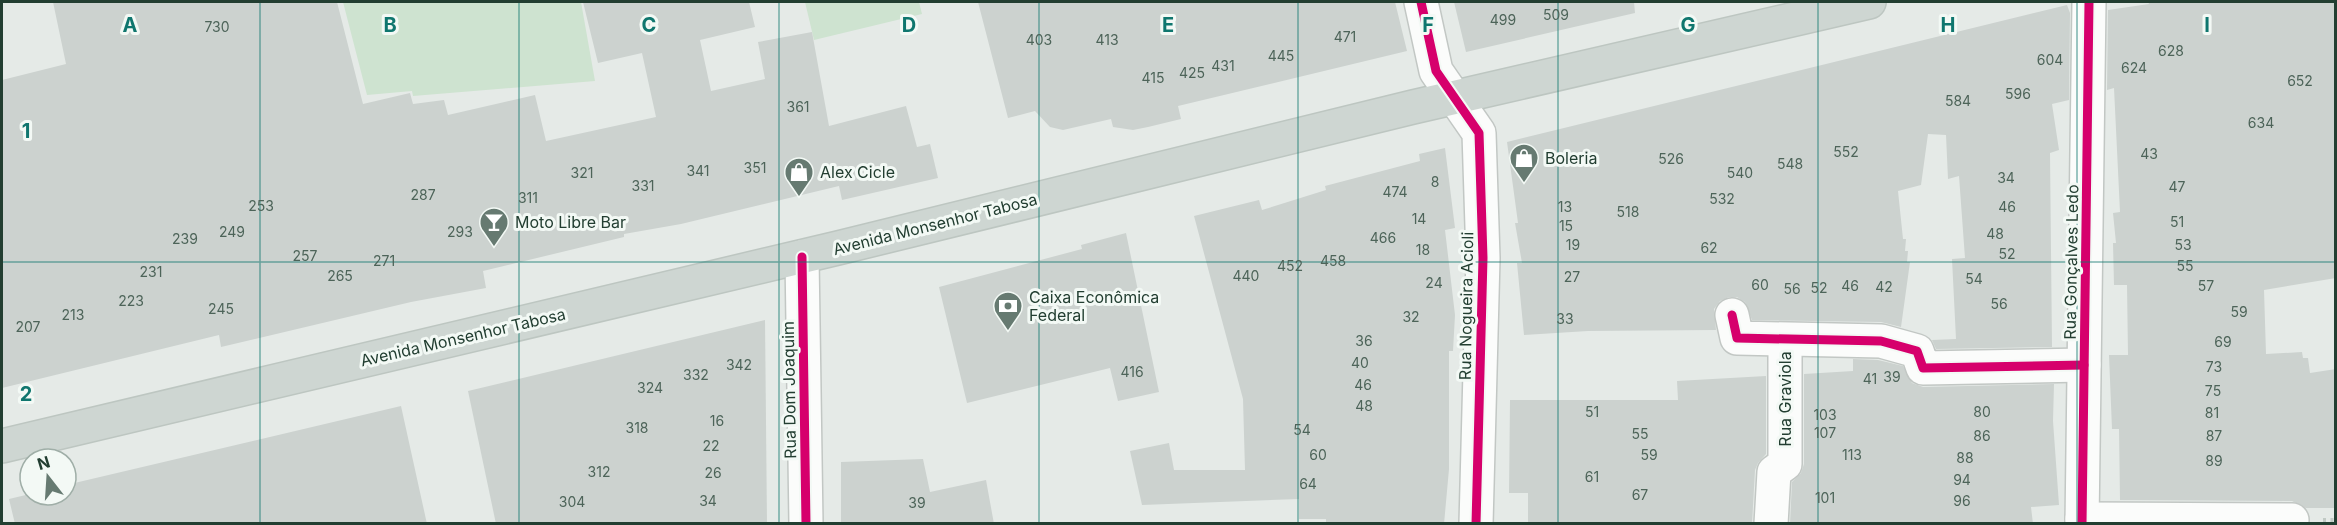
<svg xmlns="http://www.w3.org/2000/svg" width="2337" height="525" font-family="Inter,sans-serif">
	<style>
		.green { fill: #cee3d0 }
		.building { fill: #ccd2cf }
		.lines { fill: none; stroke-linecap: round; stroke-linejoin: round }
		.street-casing { stroke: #c2c7c4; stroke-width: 36 }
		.primary-casing { stroke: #bdc6c1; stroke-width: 36 }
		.path { stroke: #c1cac5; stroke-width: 4; stroke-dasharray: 3 4.5; stroke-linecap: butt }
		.street { stroke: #fbfcfb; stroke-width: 33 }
		.primary { stroke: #ced6d2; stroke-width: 33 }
		.cycleway-casing { stroke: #f3f9f5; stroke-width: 13 }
		.cycleway { stroke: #d6006c; stroke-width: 9 }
		.grid { fill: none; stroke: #0f766e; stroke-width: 1.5; stroke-opacity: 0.55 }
		.labels { text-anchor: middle; stroke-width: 6; stroke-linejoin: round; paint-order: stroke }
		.number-label { font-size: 14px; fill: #4d6459 }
		.poi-label { font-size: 16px; fill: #223e31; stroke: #f3f9f5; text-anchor: start }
		.street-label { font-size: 16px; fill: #223e31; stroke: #f3f9f5 }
		.grid-label { font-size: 20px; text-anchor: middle; font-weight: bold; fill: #0f766e; stroke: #f3f9f5; stroke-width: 6; stroke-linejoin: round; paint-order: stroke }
	</style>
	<rect width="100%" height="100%" fill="#e5eae7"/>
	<g class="green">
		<polygon points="343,2 581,2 595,81 413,96 412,91 367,95"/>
		<polygon points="805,2 919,2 922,14 814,40"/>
	</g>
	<g class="building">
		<polygon points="53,2 337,2 363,104 410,93 413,104 444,100 448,115 535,95 546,141 656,117 642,53 598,63 583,2 749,2 755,27 700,40 711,91 765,79 758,42 812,32 829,126 906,106 917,147 930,144 938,178 842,200 839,186 681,224 624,234 624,237 483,271 486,288 411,302 221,347 219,335 2,388 2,80 66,64"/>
		<polygon points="978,2 1395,2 1407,51 1178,106 1181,119 1148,127 1133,130 1113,127 1111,119 1063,130 1050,127 1035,111 1008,118"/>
		<polygon points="1454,2 1634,2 1635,13 1466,52"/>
		<polygon points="2148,2 2336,2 2336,278 2264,290 2266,354 2302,352 2303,358 2308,358 2310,373 2336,369 2336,508 2306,508 2292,501 2120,500 2119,429 2112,429 2109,355 2128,355 2127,285 2114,285 2113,243 2116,243 2113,213 2120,212 2114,88 2107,90 2108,10 2149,4"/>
		<polygon points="2067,5 2070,13 2069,100 2052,104 2059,150 2050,153 2052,347 1936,349 1932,340 1956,339 1952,259 1965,258 1959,176 1948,179 1946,135 1928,134 1921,185 1898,191 1903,239 1906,239 1905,251 1908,251 1907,262 1910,262 1901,327 1881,322 1752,320 1745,302 1737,297 1729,297 1720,301 1714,309 1716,330 1588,331 1524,335 1517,263 1522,263 1515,223 1518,223 1507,142"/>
		<polygon points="1445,148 1455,228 1445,230 1455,315 1453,351 1449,351 1449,469 1444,524 1326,524 1326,519 1299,519 1299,499 1142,505 1130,451 1169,443 1174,470 1245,470 1243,399 1194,216 1259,200 1262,210 1326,190 1325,186 1420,161 1419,154"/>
		<polygon points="1126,233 1159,392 1118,401 1110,368 967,403 939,287 1082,249 1081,245"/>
		<polygon points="765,320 767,524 496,524 468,391"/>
		<polygon points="1853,359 1878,360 1903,366 1912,383 1923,387 2054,384 2053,421 2059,505 2031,507 2033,524 1790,524 1792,482 1801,473 1804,464 1804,374 1853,371"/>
		<polygon points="1766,376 1766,454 1758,463 1755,470 1752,524 1528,524 1528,493 1509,493 1510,400 1678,400 1677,381"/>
		<polygon points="401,406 427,524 15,524 9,499 30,494 66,495 66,485"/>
		<polygon points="923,459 930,492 986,480 994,524 841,524 841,462"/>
	</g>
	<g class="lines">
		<g class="street-casing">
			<g id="street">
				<polyline points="1421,2 1436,71 1479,133 1483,258 1476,524"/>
				<polyline points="802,257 806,524"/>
				<polyline points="1732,315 1737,338 1881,341 1917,351 1923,368 2084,365"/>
				<polyline points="2082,519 2292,520"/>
				<polyline points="1771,524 1774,472 1785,464 1785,340"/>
				<polyline points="2082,524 2089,2"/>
			</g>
		</g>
		<g class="primary-casing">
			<polyline id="primary" points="2,446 838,248 1413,107 1869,2"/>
		</g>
		<polyline class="path" points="2323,520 2336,520"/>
		<use href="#street" class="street"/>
		<use href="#primary" class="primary"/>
		<g class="cycleway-casing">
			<g id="cycleway">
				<polyline points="1421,2 1436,71 1479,133 1483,258 1476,524"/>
				<polyline points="802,257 806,524"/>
				<polyline points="1732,315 1737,338 1881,341 1917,351 1923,368 2084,365"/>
				<polyline points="2082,524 2089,2"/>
			</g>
		</g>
		<use href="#cycleway" class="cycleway"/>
	</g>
	<path class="grid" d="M260,2V524M519,2V524M779,2V524M1039,2V524M1298,2V524M1558,2V524M1818,2V524M2077,2V524M2,262H2336"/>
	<defs>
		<g id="shop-pin" transform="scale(1.5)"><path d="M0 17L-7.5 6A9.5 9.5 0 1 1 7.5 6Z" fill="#667a71" stroke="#f3f9f5"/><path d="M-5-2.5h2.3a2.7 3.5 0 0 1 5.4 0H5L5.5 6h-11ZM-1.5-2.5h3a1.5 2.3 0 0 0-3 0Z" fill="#fff"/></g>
		<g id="bar-pin" transform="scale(1.5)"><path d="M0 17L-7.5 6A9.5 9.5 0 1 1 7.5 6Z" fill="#667a71" stroke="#f3f9f5"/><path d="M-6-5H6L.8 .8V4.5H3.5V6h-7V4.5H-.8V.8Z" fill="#fff"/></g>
		<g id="bank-pin" transform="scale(1.5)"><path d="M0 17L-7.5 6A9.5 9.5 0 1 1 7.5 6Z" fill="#667a71" stroke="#f3f9f5"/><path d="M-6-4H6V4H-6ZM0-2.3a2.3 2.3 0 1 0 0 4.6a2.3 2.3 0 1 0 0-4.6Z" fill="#fff"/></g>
	</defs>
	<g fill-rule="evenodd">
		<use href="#shop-pin" x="1524" y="158"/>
		<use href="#shop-pin" x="799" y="172"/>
		<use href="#bar-pin" x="494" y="222"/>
		<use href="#bank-pin" x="1008" y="306"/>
	</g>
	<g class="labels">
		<g class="number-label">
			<text x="1556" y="20">509</text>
			<text x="1503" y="25">499</text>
			<text x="217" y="32">730</text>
			<text x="1345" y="42">471</text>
			<text x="1039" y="45">403</text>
			<text x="1107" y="45">413</text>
			<text x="2171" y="56">628</text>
			<text x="1281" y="61">445</text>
			<text x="2050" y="65">604</text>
			<text x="1223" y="71">431</text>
			<text x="2134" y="73">624</text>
			<text x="1192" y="78">425</text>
			<text x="1153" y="83">415</text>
			<text x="2300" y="86">652</text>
			<text x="2018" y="99">596</text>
			<text x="1958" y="106">584</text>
			<text x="798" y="112">361</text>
			<text x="2261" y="128">634</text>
			<text x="1846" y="157">552</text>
			<text x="2149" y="159">43</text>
			<text x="1671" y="164">526</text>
			<text x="1790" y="169">548</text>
			<text x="755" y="173">351</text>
			<text x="698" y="176">341</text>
			<text x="582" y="178">321</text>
			<text x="1740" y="178">540</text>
			<text x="2006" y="183">34</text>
			<text x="1435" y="187">8</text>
			<text x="643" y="191">331</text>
			<text x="2177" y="192">47</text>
			<text x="1395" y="197">474</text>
			<text x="423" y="200">287</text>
			<text x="528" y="203">311</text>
			<text x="1722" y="204">532</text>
			<text x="261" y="211">253</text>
			<text x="1565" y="212">13</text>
			<text x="2007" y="212">46</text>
			<text x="1628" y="217">518</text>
			<text x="1419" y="224">14</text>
			<text x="2177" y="227">51</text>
			<text x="1566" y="231">15</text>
			<text x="232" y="237">249</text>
			<text x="460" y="237">293</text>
			<text x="1995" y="239">48</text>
			<text x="1383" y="243">466</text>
			<text x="185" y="244">239</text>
			<text x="1573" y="250">19</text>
			<text x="2183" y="250">53</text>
			<text x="1709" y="253">62</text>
			<text x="1423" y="255">18</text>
			<text x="2007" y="259">52</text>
			<text x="305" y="261">257</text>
			<text x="384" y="266">271</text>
			<text x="1333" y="266">458</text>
			<text x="1290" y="271">452</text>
			<text x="2185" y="271">55</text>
			<text x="151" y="277">231</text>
			<text x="340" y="281">265</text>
			<text x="1246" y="281">440</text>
			<text x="1572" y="282">27</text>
			<text x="1974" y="284">54</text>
			<text x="1434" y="288">24</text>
			<text x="1760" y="290">60</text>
			<text x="1850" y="291">46</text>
			<text x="2206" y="291">57</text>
			<text x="1884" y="292">42</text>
			<text x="1819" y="293">52</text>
			<text x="1792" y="294">56</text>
			<text x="131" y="306">223</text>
			<text x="1999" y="309">56</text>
			<text x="221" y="314">245</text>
			<text x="2239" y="317">59</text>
			<text x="73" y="320">213</text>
			<text x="1411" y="322">32</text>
			<text x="1565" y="324">33</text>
			<text x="28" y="332">207</text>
			<text x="1364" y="346">36</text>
			<text x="2223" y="347">69</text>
			<text x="1360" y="368">40</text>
			<text x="739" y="370">342</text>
			<text x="2214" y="372">73</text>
			<text x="1132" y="377">416</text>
			<text x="696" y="380">332</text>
			<text x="1892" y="382">39</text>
			<text x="1870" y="384">41</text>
			<text x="1363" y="390">46</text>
			<text x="650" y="393">324</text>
			<text x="2213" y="396">75</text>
			<text x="1364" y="411">48</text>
			<text x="1592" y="417">51</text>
			<text x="1982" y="417">80</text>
			<text x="2212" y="418">81</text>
			<text x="1825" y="420">103</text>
			<text x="717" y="426">16</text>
			<text x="637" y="433">318</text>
			<text x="1302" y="435">54</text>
			<text x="1825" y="438">107</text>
			<text x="1640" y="439">55</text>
			<text x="1982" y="441">86</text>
			<text x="2214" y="441">87</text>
			<text x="711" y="451">22</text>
			<text x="1318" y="460">60</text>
			<text x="1649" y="460">59</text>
			<text x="1852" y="460">113</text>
			<text x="1965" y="463">88</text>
			<text x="2214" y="466">89</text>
			<text x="599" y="477">312</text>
			<text x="713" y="478">26</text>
			<text x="1592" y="482">61</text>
			<text x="1962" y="485">94</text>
			<text x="1308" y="489">64</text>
			<text x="1640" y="500">67</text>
			<text x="1825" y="503">101</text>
			<text x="708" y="506">34</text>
			<text x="1962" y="506">96</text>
			<text x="572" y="507">304</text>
			<text x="917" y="508">39</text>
		</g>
		<g class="poi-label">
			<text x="1545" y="164">Boleria</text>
			<text x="820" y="178">Alex Cicle</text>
			<text x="515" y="228">Moto Libre Bar</text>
			<text x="1029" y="303">Caixa Econômica<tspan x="1029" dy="18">Federal</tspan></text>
		</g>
		<g class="street-label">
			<text transform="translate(935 224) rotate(-14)" y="6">Avenida Monsenhor Tabosa</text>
			<text transform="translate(2071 262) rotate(-89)" y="6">Rua Gonçalves Ledo</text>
			<text transform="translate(1466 306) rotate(-89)" y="6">Rua Nogueira Acioli</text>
			<text transform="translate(463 337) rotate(-13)" y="6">Avenida Monsenhor Tabosa</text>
			<text transform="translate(789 390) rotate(-91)" y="6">Rua Dom Joaquim</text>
			<text transform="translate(1785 399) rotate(-90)" y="6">Rua Graviola</text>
		</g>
	</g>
	<g class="grid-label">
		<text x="130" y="32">A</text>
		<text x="390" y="32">B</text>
		<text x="649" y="32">C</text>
		<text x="909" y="32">D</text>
		<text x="1168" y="32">E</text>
		<text x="1428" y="32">F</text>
		<text x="1688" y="32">G</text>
		<text x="1948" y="32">H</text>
		<text x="2207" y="32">I</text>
		<text x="26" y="138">1</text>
		<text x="26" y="401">2</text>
	</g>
	<rect width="2337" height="525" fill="none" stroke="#223e31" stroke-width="6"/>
	<g transform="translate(48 477) rotate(343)"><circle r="28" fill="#f3f9f5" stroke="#9faea7" stroke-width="1.5"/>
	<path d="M0-4.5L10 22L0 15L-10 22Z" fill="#667a71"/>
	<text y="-9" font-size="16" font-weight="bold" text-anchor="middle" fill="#223e31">N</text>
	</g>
</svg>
